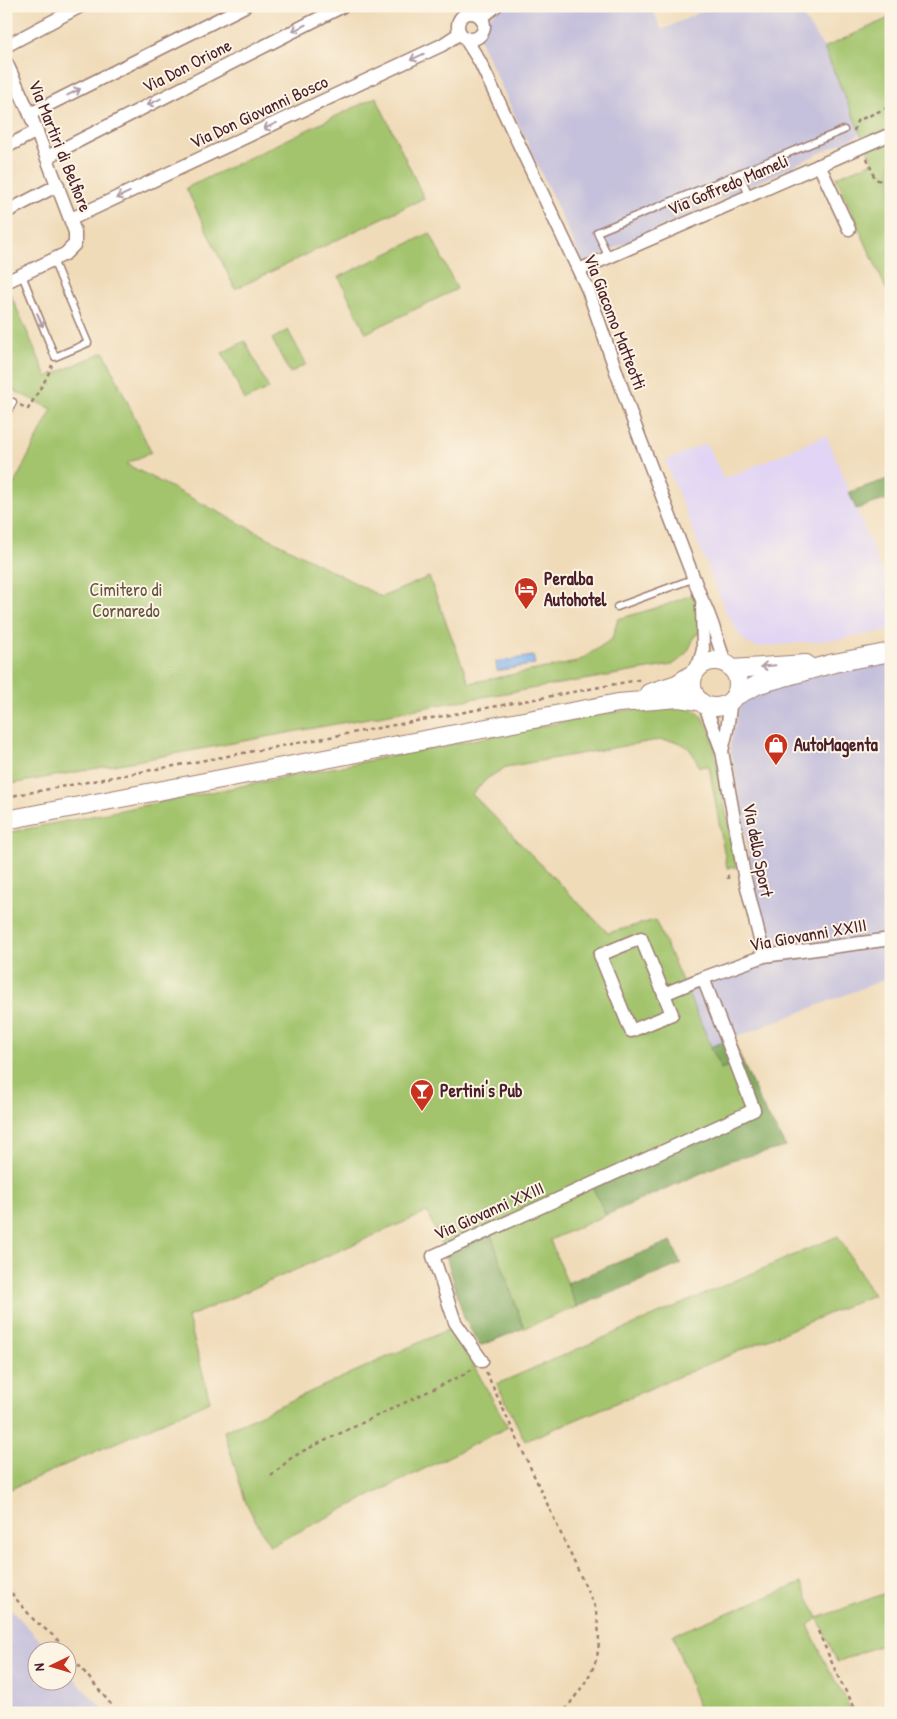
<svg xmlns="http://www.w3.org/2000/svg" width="897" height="1719" font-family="'Patrick Hand',sans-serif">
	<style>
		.built { fill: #e1d4f4 }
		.industrial { fill: #c5c0db }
		.green { fill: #a3c46d; stroke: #76724c }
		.forest { fill: #82aa60; stroke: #666446 }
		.water { fill: #81b4ee; stroke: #666a8c }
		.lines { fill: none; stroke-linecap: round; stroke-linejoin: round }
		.lane-casing { stroke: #9d7d72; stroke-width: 9 }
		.street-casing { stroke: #9d7d72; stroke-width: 15 }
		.secondary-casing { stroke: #9d7d72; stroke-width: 20 }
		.path { stroke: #9d7d72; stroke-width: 2.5; stroke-dasharray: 4 4; stroke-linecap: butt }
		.lane { stroke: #fff; stroke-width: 6 }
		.street { stroke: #fff; stroke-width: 12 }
		.secondary { stroke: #fff; stroke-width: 18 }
		.oneway { stroke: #ae9aa0 }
		.labels { text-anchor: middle; stroke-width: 4; stroke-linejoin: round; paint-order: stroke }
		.street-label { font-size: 18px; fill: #4a1f2b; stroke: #fcf5e5 }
		.poi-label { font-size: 18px; font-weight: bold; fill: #4a1f2b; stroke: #fcf5e5; text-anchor: start }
		.park-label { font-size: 18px; fill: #65513f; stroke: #fcf5e5 }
	</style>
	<rect width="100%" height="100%" fill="#fcf5e5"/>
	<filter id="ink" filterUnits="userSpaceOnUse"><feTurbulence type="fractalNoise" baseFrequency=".02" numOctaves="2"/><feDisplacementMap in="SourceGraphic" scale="10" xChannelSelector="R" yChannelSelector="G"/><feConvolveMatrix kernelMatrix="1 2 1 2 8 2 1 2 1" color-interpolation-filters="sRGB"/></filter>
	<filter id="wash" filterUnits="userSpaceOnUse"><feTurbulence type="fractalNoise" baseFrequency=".0096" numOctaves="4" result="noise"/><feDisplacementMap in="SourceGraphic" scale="20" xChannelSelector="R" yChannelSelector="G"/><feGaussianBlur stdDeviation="1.12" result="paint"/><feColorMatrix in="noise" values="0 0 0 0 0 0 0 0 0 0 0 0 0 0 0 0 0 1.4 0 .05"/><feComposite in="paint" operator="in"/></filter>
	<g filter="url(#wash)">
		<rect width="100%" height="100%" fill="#f0dbb9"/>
		<polygon class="built" points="826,435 891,593 891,630 839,639 758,647 748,644 740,636 725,610 665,461 706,443 724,479"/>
		<g class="industrial">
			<polygon points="502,6 651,6 662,30 713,6 796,6 824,48 861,134 583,263 475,29"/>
			<polygon points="891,660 891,977 711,1047 682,981 766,953 730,746 740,705 743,700 753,691 843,669"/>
			<polygon points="8,1606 50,1651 38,1652 38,1682 68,1682 68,1671 106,1713 6,1713 6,1607"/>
		</g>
		<g class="green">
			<polygon points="891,17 891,300 836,177 873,162 824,48"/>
			<polygon points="376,97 424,198 235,289 186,188"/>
			<polygon points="430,233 457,289 366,333 339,277"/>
			<path d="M10,293L47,377L104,352L151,452L126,464L382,597L429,577L469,683L577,662L612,639L618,619L663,606L694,594L697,601L700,633L694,636C691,649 684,658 672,665L476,698L6,785V500L52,409L6,387V295Z"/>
			<polygon points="288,330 306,364 290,373 272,339"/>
			<polygon points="245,341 269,389 245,400 222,353"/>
			<path d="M668,704C696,708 700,709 712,735L736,867L727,868L709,766L699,767C690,741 677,739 652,741L506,767L488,778L472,794L608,933L655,920L721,1068L730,1064L751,1116L592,1186L606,1215L550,1240L577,1307L524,1328L490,1232L445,1252L427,1212L188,1317L210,1401L6,1491V833L608,713Z"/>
			<polygon points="838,1236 873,1295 525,1441 497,1384"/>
			<polygon points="449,1329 470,1359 508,1427 270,1546 246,1503 224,1431"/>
			<polygon points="801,1583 818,1618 891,1591 891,1641 837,1662 818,1618 808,1625 825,1662 853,1713 700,1713 673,1635"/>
		</g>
		<g class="forest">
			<polygon points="891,478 891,498 856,509 849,492"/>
			<polygon points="732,1038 762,1106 786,1147 731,1160 606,1215 592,1186 751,1116 730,1065 721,1069 711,1047"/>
			<polygon points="490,1232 524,1328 480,1346 464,1318 445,1252"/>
			<polygon points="671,1241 681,1264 577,1307 567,1283"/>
		</g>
		<polygon class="water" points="533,656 535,664 497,671 496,662"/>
	</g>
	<g filter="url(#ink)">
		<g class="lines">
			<g class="lane-casing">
				<g id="lane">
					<polyline points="739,173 749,195"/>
					<polyline points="608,256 597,232 844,130"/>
					<polyline points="22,275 55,357 88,343 53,260"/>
					<polyline points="6,414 13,402"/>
					<polyline points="617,607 695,578"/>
				</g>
			</g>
			<g class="street-casing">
				<g id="street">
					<circle cx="471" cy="26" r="13"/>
					<polyline points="481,18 496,6"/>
					<path d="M465,38L480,62L588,290L634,423L702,600C713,620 717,643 726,664"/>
					<polyline points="6,46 81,6"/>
					<polyline points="6,62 30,114 75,232 75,244 65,254 6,282"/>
					<polyline points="30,114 245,6"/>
					<polyline points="6,147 37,131"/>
					<polyline points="47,157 343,6"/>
					<polyline points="819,165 849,229"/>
					<polyline points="6,212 58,185"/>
					<polyline points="71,219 442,45 460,33"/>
					<polyline points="579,270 891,134"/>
					<polyline points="698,667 703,650 702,605"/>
					<polyline points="705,706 722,751 744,875 764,956"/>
					<polyline points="722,751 727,730 731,700"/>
					<polygon points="641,938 672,1014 631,1031 600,955"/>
					<polyline points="664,994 703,978 764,956 891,939"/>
					<polyline points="482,1361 455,1322 433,1256 754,1110 703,978"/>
				</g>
			</g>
			<g class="secondary-casing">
				<g id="secondary">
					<circle cx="715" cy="684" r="23"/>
					<polyline points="732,669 806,664"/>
					<polyline points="649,693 677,684 694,673"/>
					<polyline points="734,697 759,684 834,663 891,652"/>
					<polyline points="6,820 618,703 679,698 699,701"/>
				</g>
			</g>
			<g class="path">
				<polyline points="854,131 857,121 891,106"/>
				<polyline points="867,158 875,179 891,184"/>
				<polyline points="20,405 28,409 47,377 52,365"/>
				<polyline points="6,790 10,796"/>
				<polyline points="6,797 643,679"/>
				<polyline points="728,879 728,876 732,875"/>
				<path d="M486,1372L595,1607C606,1660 593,1672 563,1713"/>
				<polyline points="271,1476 290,1459 303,1451 465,1374 472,1369"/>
				<polyline points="6,1587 34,1620 56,1638 67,1652"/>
				<polyline points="818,1631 840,1681 858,1713"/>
				<polyline points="68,1652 118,1713"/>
			</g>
			<use href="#lane" class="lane"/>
			<use href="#street" class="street"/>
			<use href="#secondary" class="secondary"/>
		</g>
		<defs><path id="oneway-shaft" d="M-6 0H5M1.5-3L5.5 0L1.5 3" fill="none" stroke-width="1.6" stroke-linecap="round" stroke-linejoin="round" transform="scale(1.25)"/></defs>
		<g class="oneway">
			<use href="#oneway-shaft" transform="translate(299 28) rotate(153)"/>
			<use href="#oneway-shaft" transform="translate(417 57) rotate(155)"/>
			<use href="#oneway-shaft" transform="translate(74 92) rotate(-27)"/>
			<use href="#oneway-shaft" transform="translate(154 102) rotate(153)"/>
			<use href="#oneway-shaft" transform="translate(270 126) rotate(155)"/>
			<use href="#oneway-shaft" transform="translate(123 195) rotate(155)"/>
			<use href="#oneway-shaft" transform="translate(40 320) rotate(67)"/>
			<use href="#oneway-shaft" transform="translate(768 666) rotate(175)"/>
		</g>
	</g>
	<defs>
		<g id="hotel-pin" transform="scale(1.25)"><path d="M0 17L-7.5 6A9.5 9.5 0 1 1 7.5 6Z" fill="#c8321e" stroke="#fcf5e5"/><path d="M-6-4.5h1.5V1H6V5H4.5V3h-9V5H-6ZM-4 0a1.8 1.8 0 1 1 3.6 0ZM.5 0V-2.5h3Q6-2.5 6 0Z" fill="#fff"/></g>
		<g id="shop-pin" transform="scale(1.25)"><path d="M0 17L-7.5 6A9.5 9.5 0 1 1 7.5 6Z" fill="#c8321e" stroke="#fcf5e5"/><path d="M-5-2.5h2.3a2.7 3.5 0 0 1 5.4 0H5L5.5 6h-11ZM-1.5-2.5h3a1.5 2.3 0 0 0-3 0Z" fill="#fff"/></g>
		<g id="bar-pin" transform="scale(1.25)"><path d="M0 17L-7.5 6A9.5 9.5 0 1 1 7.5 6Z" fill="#c8321e" stroke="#fcf5e5"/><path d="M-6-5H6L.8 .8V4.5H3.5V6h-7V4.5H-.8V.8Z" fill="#fff"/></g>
	</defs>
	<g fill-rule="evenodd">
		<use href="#hotel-pin" x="526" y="589"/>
		<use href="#shop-pin" x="776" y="745"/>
		<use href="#bar-pin" x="422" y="1091"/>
	</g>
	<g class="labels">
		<g class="street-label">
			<text transform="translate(187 66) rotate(-27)" y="6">Via Don Orione</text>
			<text transform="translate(259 112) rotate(-25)" y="6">Via Don Giovanni Bosco</text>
			<text transform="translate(60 146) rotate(68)" y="6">Via Martiri di Belfiore</text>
			<text transform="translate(728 185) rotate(-23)" y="6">Via Goffredo Mameli</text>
			<text transform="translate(615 322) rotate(69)" y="6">Via Giacomo Matteotti</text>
			<text transform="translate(758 850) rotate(79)" y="6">Via dello Sport</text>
			<text transform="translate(808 935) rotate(-10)" y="6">Via Giovanni XXIII</text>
			<text transform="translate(489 1211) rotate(-24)" y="6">Via Giovanni XXIII</text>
		</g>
		<g class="poi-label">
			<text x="544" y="585">Peralba<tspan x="544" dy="21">Autohotel</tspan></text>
			<text x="794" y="751">AutoMagenta</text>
			<text x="440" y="1097">Pertini's Pub</text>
		</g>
		<g class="park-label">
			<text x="126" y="596">Cimitero di<tspan x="126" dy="21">Cornaredo</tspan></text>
		</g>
	</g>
	<rect width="897" height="1719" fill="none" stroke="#fcf5e5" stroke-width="25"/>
	<g transform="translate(52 1666) rotate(265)"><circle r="24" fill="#fcf5e5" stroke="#b59f9b"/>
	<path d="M0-4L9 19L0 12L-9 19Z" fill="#c8321e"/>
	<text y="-8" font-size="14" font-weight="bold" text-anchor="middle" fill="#4a1f2b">N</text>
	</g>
</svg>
